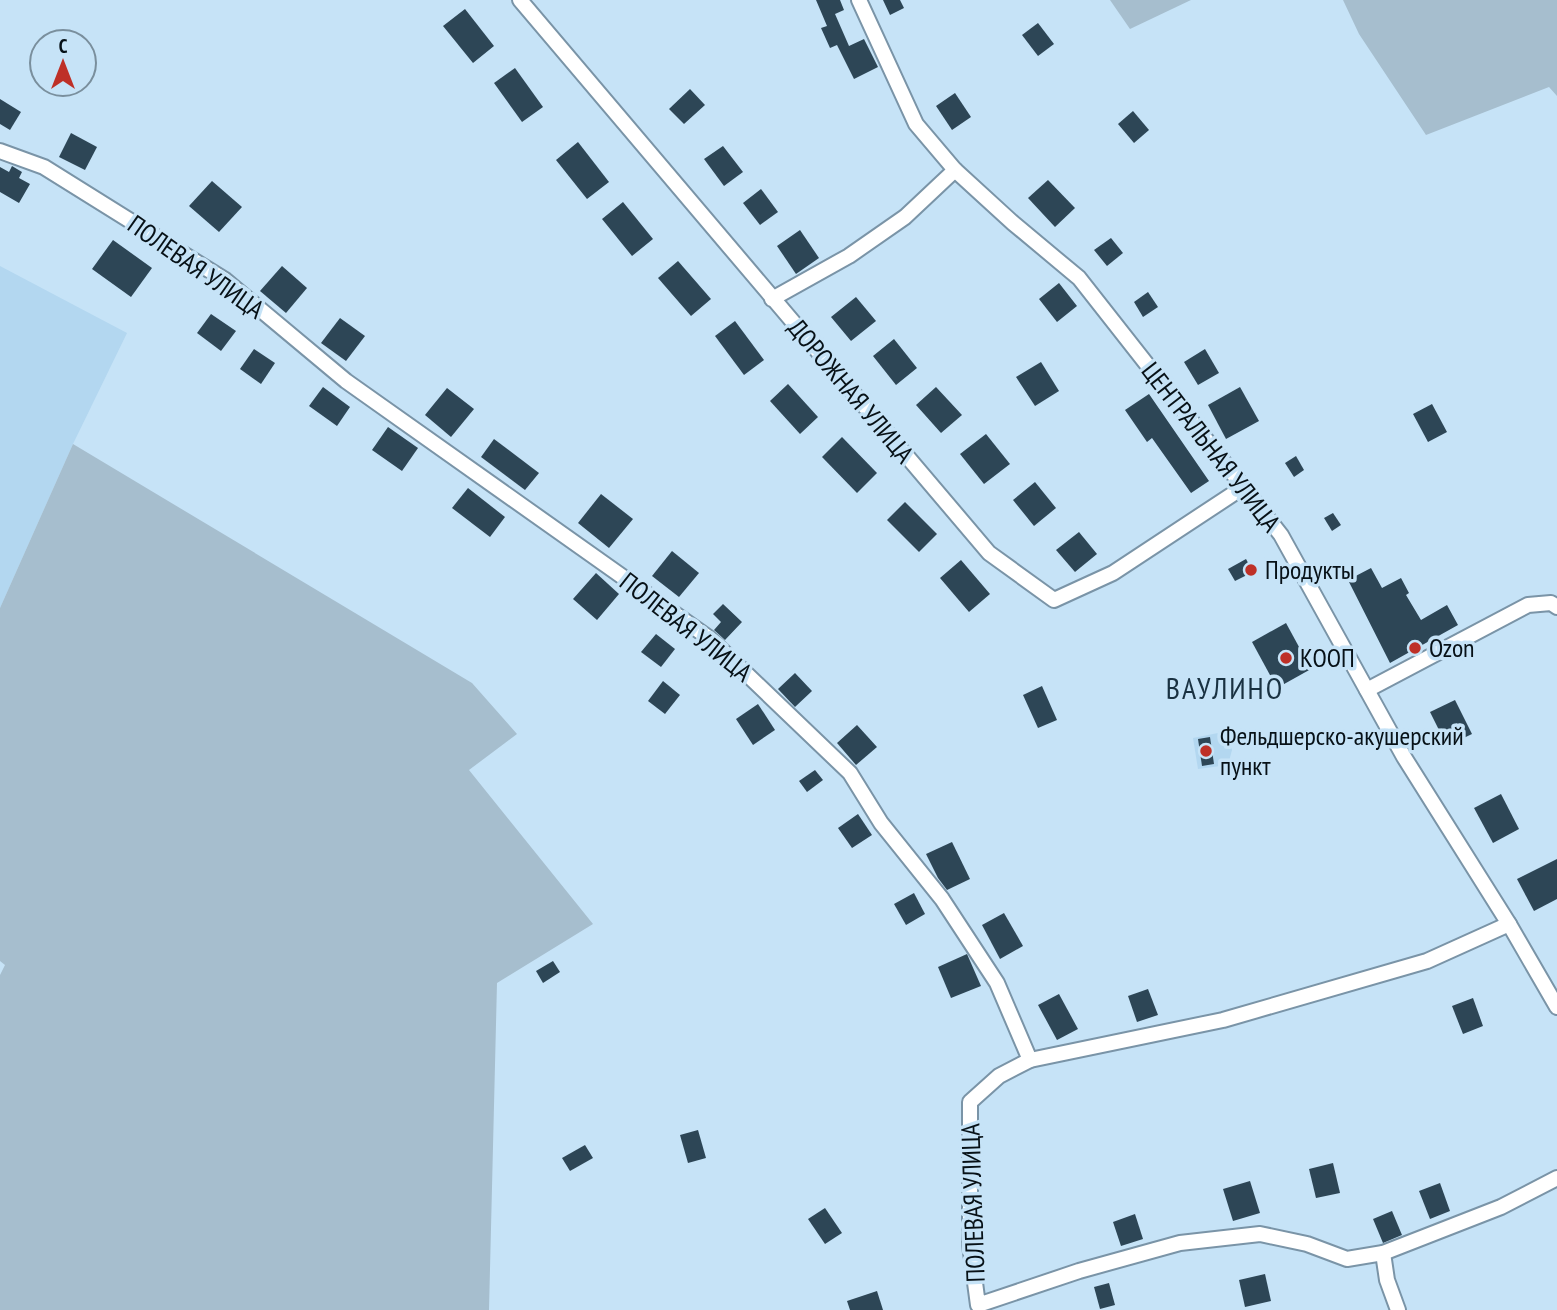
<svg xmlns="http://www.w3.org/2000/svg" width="1557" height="1310" font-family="'PT Sans Narrow',sans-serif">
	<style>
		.built { fill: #b3d7f0 }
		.green { fill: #a6bece }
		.building { fill: #2d4656 }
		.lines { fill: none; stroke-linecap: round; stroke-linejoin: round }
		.street-casing { stroke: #7a94a7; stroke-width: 18 }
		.street { stroke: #fff; stroke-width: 14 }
		.poi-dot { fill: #be3027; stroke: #c6e3f7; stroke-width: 2.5 }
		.labels { text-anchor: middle; stroke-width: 7; stroke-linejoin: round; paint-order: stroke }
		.street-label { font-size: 26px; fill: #071117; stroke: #c6e3f7 }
		.poi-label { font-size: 26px; fill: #071117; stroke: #c6e3f7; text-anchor: start }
		.quarter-label { font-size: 30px; letter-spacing: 2px; fill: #193141; stroke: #c6e3f7 }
	</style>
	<rect width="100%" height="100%" fill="#c6e3f7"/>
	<g class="built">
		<polygon points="0,266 127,333 73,444 0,608"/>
		<polygon points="1228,731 1232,750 1228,765 1198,769 1193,738"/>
	</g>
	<g class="green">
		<polygon points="1110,0 1191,0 1130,29"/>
		<polygon points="1343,0 1557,0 1557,96 1549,87 1426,135 1359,34"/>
		<polygon points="73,444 472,683 517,734 469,770 593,924 497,983 489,1310 0,1310 0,975 5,965 0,961 0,608"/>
	</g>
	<g class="building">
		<polygon points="816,0 840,0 844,10 835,14 849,46 864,39 878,67 854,79 837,45 830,48 821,28 827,26"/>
		<polygon points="883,0 900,0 904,8 890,15"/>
		<polygon points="465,9 494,46 473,63 443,26"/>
		<polygon points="1038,23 1054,44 1038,56 1022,35"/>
		<polygon points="515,68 543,107 522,122 494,83"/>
		<polygon points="690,89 705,105 684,124 669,109"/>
		<polygon points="955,93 971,117 952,130 936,106"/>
		<polygon points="0,99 21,112 10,130 0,124"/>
		<polygon points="1133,111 1149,130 1134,143 1118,124"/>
		<polygon points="71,133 97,147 85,170 59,157"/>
		<polygon points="578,142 609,182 587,199 556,160"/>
		<polygon points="723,146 743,172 724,186 704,159"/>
		<polygon points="12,166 22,172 19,178 30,184 19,203 0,192 0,167 9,172"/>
		<polygon points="1048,180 1075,208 1055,227 1028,198"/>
		<polygon points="212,181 242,207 219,232 189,206"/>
		<polygon points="761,189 778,212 760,225 743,203"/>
		<polygon points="623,202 653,239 632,256 602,219"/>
		<polygon points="800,230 819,258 796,274 777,246"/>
		<polygon points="1111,238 1123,253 1107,266 1094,250"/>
		<polygon points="113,240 152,268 131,297 92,269"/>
		<polygon points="678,261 711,299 691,316 658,278"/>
		<polygon points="282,266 307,288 286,313 260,291"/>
		<polygon points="1059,283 1077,306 1057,322 1039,299"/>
		<polygon points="1148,292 1158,307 1143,317 1134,302"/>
		<polygon points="856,297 876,321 851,341 831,317"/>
		<polygon points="211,314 236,331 221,351 197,333"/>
		<polygon points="340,318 365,336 346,361 321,343"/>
		<polygon points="735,321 764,360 744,375 715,336"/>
		<polygon points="894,339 917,368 896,385 873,356"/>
		<polygon points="254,349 275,363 261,384 240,369"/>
		<polygon points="1205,349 1219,373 1198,385 1184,362"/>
		<polygon points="1041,362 1059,391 1035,406 1016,377"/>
		<polygon points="788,384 818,417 800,434 770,401"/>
		<polygon points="323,387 350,407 337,426 309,406"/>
		<polygon points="936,387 962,415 941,433 916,405"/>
		<polygon points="1240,387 1259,421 1226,439 1208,405"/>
		<polygon points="447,388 474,409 451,437 425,415"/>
		<polygon points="1149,394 1209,481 1191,493 1152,438 1147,442 1125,410"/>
		<polygon points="1432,404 1447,432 1428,442 1413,414"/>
		<polygon points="388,427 418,448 402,471 372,450"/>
		<polygon points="986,434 1010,464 984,484 960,454"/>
		<polygon points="842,437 877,473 857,493 822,457"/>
		<polygon points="494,439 539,473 525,490 481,457"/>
		<polygon points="1296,456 1304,470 1294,477 1285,463"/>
		<polygon points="1035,482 1056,508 1034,526 1013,500"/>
		<polygon points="468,488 505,517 490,537 452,508"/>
		<polygon points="601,494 633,519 609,548 578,523"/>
		<polygon points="905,502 937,534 919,552 887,520"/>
		<polygon points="1333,513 1341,525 1332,531 1324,518"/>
		<polygon points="1079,532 1097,554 1075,572 1056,550"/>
		<polygon points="672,551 699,573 679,597 652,576"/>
		<polygon points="1246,559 1253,572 1235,581 1228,569"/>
		<polygon points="961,560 990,594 969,612 940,578"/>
		<polygon points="1371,568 1382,588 1401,578 1409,593 1406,595 1421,620 1447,605 1458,625 1390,663 1348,580"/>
		<polygon points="596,573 619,594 597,620 573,599"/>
		<polygon points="723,604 742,622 725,640 714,630 721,622 713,614"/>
		<polygon points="1286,623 1311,669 1277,688 1252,642"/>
		<polygon points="656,634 675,649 661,667 641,652"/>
		<polygon points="795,673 812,691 795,707 778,689"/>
		<polygon points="663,681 680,695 665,714 648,701"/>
		<polygon points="1042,686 1057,720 1038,728 1023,695"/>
		<polygon points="1455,700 1472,734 1447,746 1430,712"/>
		<polygon points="758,704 775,730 753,745 736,719"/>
		<polygon points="857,725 877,747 856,765 837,743"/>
		<polygon points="1210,737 1214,764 1202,766 1198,739"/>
		<polygon points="815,770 823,780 807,792 799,781"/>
		<polygon points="1501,794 1519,829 1493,843 1474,808"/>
		<polygon points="858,814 872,835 852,848 838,828"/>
		<polygon points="952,842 970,879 947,890 938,878 926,854"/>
		<polygon points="1557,859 1557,899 1534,911 1517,879"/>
		<polygon points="914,893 925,914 906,925 894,904"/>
		<polygon points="1004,913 1023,946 1000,959 982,925"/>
		<polygon points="967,954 981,986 951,998 938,967"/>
		<polygon points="553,961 560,972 543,983 536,971"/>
		<polygon points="1148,989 1158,1015 1137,1022 1128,996"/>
		<polygon points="1059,994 1078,1029 1057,1040 1038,1005"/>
		<polygon points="1473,998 1483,1026 1463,1034 1452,1006"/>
		<polygon points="698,1130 706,1158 688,1163 680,1135"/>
		<polygon points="585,1145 593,1158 570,1171 562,1158"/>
		<polygon points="1333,1163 1340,1193 1316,1198 1309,1169"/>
		<polygon points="1250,1181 1260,1213 1233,1221 1223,1189"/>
		<polygon points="1440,1183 1450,1211 1430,1219 1419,1191"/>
		<polygon points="825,1208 842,1233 825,1244 808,1219"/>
		<polygon points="1392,1211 1402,1235 1383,1243 1373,1219"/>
		<polygon points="1135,1214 1143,1239 1121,1246 1113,1222"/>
		<polygon points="1265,1274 1271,1301 1245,1307 1239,1280"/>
		<polygon points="1109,1283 1115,1305 1100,1309 1094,1287"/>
		<polygon points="877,1291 883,1310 850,1310 847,1301"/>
	</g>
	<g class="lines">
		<g class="street-casing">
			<g id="street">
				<polyline points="520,0 989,553 1054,600 1113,573 1242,488"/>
				<polyline points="859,0 916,124 955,170 1013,223 1079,278 1281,535 1404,757 1509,924 1557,1007"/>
				<polyline points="0,151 44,167 225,280 346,381 709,638 850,773 881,823 942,899 997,983 1030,1060 999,1076 970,1102 970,1245 978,1305 1079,1271 1180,1243 1260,1234 1307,1244 1347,1259 1383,1253 1501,1207 1557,1178"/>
				<polyline points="772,299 849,256 905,217 955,170"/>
				<polyline points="1367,690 1528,605 1551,603 1557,607"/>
				<polyline points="1030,1060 1223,1020 1427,961 1509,924"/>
				<polyline points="1383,1253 1387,1280 1398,1310"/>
			</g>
		</g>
		<use href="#street" class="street"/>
	</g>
	<g class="poi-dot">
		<circle cx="1251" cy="570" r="7"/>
		<circle cx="1415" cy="648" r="7"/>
		<circle cx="1286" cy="658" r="7"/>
		<circle cx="1206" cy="751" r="7"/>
	</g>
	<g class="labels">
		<g class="street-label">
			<text transform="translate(196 267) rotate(35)" y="9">ПОЛЕВАЯ УЛИЦА</text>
			<text transform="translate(851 391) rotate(50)" y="9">ДОРОЖНАЯ УЛИЦА</text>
			<text transform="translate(1211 447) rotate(52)" y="9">ЦЕНТРАЛЬНАЯ УЛИЦА</text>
			<text transform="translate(686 627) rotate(38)" y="9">ПОЛЕВАЯ УЛИЦА</text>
			<text transform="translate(973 1203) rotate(-92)" y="9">ПОЛЕВАЯ УЛИЦА</text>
		</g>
		<g class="poi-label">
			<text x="1265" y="579">Продукты</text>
			<text x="1429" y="657">Ozon</text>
			<text x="1300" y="667">КООП</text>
			<text x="1220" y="745">Фельдшерско-акушерский<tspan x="1220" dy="30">пункт</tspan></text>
		</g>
		<g class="quarter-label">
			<text x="1225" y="699">ВАУЛИНО</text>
		</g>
	</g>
	<g transform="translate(63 63)"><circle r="33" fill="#c6e3f7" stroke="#7a8f9d" stroke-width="2"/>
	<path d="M0-5L12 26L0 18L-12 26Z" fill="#be3027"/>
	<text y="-10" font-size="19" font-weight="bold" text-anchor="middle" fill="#071117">С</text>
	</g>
</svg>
